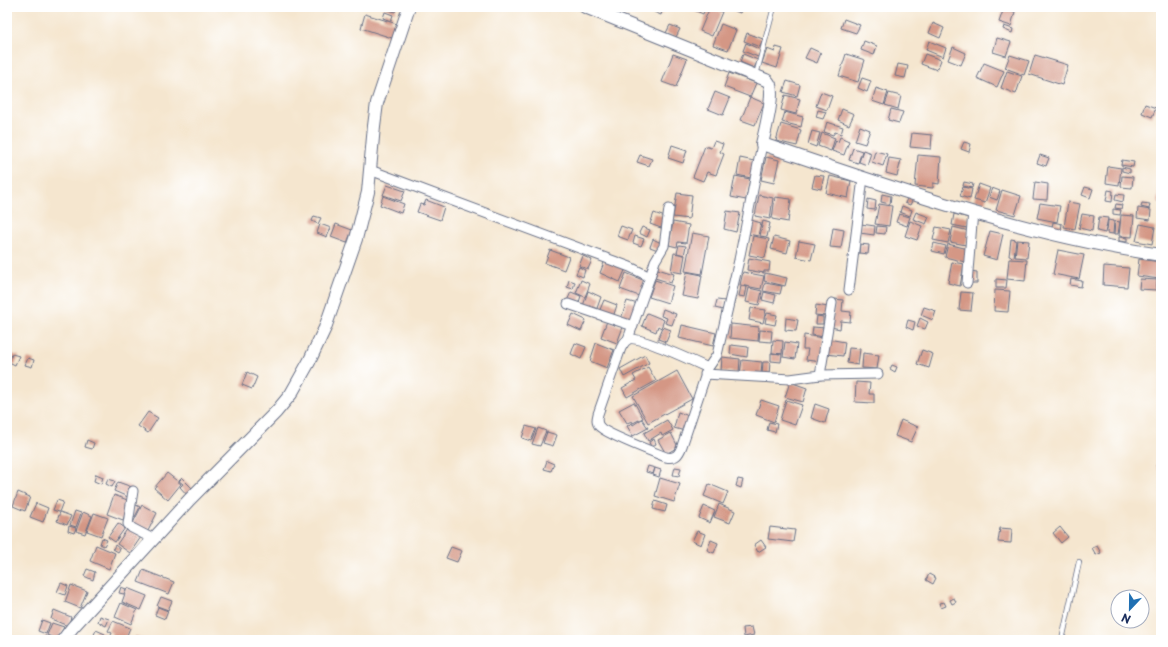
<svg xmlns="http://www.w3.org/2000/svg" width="1168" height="647" font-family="'Playpen Sans',sans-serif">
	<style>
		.building { fill: #d49785 }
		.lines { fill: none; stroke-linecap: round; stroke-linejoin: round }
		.lane-casing { stroke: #676f86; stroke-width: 6 }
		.street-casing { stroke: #676f86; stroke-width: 11 }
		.secondary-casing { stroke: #676f86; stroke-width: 14 }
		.lane { stroke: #fff; stroke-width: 4.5 }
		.street { stroke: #fff; stroke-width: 9 }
		.secondary { stroke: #fff; stroke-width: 12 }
	</style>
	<rect width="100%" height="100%" fill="#fff"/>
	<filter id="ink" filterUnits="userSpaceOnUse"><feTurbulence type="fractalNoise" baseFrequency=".025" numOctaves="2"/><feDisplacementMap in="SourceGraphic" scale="8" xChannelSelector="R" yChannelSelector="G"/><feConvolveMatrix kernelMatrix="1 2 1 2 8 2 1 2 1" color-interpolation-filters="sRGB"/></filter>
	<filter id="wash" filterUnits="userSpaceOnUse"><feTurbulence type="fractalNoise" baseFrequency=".012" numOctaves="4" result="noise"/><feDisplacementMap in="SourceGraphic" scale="16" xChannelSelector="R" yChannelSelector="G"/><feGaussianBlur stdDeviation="0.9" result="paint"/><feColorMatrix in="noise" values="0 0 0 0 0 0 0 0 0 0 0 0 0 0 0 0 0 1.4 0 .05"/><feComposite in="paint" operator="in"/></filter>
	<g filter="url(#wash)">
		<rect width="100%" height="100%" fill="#f5e6cf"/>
		<g id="blocks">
			<g class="building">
				<polygon points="381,7 396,7 395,12"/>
				<polygon points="656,7 663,7 661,15 654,12"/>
				<polygon points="687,7 706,7 703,14"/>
				<polygon points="710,7 722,12 712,36 700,31"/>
				<polygon points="713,7 723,7 721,10"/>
				<polygon points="725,7 742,7 740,13"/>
				<polygon points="1004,8 1015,12 1011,26 999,22"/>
				<polygon points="385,12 393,15 391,21 383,18"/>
				<polygon points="365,14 397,24 392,38 361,28"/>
				<polygon points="844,19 860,25 856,33 841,28"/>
				<polygon points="933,23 944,28 940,38 929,33"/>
				<polygon points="721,24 736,30 728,50 713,45"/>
				<polygon points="670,25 680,29 676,37 666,33"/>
				<polygon points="1004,26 1013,29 1012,33 1003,29"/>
				<polygon points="747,33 763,39 760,47 744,41"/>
				<polygon points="997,38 1011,42 1006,56 993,52"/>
				<polygon points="864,41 877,46 874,55 861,50"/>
				<polygon points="929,41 946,48 943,57 926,50"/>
				<polygon points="746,43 761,50 758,57 743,51"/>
				<polygon points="776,47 783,49 777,68 762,63 767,49 775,52"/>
				<polygon points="953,47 966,53 961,65 948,60"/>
				<polygon points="810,48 821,53 817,63 805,58"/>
				<polygon points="673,54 687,59 676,87 662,82"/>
				<polygon points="743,54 758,60 754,68 740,62"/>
				<polygon points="846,54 865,60 858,82 839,76"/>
				<polygon points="925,54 941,60 937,70 921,64"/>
				<polygon points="1010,55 1029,61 1024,75 1005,68"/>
				<polygon points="1035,55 1068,65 1062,85 1029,74"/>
				<polygon points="984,63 1004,71 997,87 977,78"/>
				<polygon points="898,64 908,66 905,78 895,76"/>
				<polygon points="1007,71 1022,76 1016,94 1001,88"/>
				<polygon points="729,73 756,83 750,97 724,87"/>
				<polygon points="862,78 871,81 867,92 858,88"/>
				<polygon points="787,81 800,85 797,96 783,92"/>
				<polygon points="876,88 888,92 884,105 872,101"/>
				<polygon points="715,92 730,98 723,115 708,109"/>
				<polygon points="821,92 832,96 827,110 816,106"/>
				<polygon points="889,93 901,96 898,109 885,105"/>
				<polygon points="785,95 800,99 796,114 781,110"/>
				<polygon points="750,97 764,103 755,125 741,120"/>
				<polygon points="1145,104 1156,108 1152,117 1142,113"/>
				<polygon points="842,109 854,114 849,125 838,120"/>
				<polygon points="891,109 903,112 899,123 888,120"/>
				<polygon points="818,110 826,112 823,119 816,117"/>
				<polygon points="785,112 803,117 801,127 782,122"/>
				<polygon points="827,122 843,127 841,134 835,132 833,135 824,132"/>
				<polygon points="781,124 801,130 797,146 776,141"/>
				<polygon points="860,126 870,130 865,144 855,141"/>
				<polygon points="812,131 820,133 816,147 808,144"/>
				<polygon points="822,133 835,138 831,151 818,146"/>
				<polygon points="912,133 932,135 931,149 910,147"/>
				<polygon points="840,137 849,141 844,155 832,151 836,140 838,142"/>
				<polygon points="714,141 723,144 720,152 724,154 716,175 707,172 703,181 693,177 705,146 711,148"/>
				<polygon points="964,142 971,144 969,152 961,149"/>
				<polygon points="672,145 687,150 683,163 668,158"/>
				<polygon points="853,148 862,151 858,163 849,160"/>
				<polygon points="863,150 871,153 867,165 859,162"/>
				<polygon points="875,151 887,154 883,166 872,162"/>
				<polygon points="640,155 652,159 649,166 637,162"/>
				<polygon points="918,155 941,157 939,184 933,183 933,188 915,186"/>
				<polygon points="1040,155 1049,158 1046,166 1037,163"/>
				<polygon points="766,157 779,160 774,183 761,180"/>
				<polygon points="740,158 754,161 751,178 737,175"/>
				<polygon points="889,158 901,160 897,176 886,173"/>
				<polygon points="1122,160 1134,162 1133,167 1121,165"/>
				<polygon points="1108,166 1121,168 1119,185 1106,183"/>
				<polygon points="1122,167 1130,169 1130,173 1122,171"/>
				<polygon points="815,175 824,176 821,189 812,187"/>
				<polygon points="735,176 750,179 746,200 731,197"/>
				<polygon points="830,176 851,181 848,198 826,193"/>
				<polygon points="1122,176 1133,177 1132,188 1121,187"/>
				<polygon points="964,182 973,184 972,188 963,186"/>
				<polygon points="1035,182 1048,184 1047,200 1033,199"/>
				<polygon points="979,184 990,188 985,203 974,200"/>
				<polygon points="387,185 405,191 401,201 383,195"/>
				<polygon points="963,187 972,189 970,199 960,196"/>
				<polygon points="1085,187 1093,189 1090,198 1082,195"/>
				<polygon points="992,188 1000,191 997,200 989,197"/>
				<polygon points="1159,189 1161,190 1161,202 1157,202"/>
				<polygon points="1002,190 1021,196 1015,215 996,210"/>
				<polygon points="1108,190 1113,191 1112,202 1106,201"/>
				<polygon points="677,193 692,195 689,219 673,217"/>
				<polygon points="882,194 891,196 890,204 881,202"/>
				<polygon points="1116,194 1124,195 1123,202 1115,200"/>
				<polygon points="759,195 773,198 770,219 755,216"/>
				<polygon points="383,196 404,204 401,213 380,205"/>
				<polygon points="775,197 791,199 788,222 772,219"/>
				<polygon points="908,197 913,199 910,205 905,203"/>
				<polygon points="868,199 876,201 875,210 867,209"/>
				<polygon points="426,200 444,207 440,220 417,212 420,204 424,205"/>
				<polygon points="1068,202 1080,204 1075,229 1064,227"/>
				<polygon points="1040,203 1060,206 1057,222 1037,218"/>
				<polygon points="1142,203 1150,204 1149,209 1141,207"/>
				<polygon points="879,204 892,206 889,226 875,224"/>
				<polygon points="1116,204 1122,205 1121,209 1115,208"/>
				<polygon points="902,206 912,210 910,216 900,212"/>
				<polygon points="1138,208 1151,210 1150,220 1137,218"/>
				<polygon points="1113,209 1121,210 1120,215 1113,214"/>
				<polygon points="727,211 740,213 736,232 724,229"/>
				<polygon points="916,212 929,217 926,224 913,219"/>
				<polygon points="654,213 665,217 661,228 650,224"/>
				<polygon points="899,214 910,217 907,226 896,222"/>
				<polygon points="954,214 969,218 967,228 952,225"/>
				<polygon points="1082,214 1094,216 1092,231 1079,228"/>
				<polygon points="1121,215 1134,216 1132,237 1119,236"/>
				<polygon points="314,216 321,218 318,224 312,221"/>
				<polygon points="1099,217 1108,218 1105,233 1097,231"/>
				<polygon points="751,220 761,223 758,236 748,234"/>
				<polygon points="1108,220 1114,221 1113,234 1107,233"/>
				<polygon points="763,221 770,223 767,237 760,236"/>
				<polygon points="910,221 922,226 917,240 905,236"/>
				<polygon points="1115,221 1120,222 1118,234 1114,234"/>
				<polygon points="673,222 689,225 686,243 678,242 677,247 669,245"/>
				<polygon points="1053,222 1062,224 1061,230 1052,228"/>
				<polygon points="320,224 331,228 327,237 317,233"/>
				<polygon points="336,224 352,230 347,243 331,237"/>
				<polygon points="861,224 875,226 874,235 860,233"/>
				<polygon points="1140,224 1155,227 1152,244 1136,241"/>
				<polygon points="621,226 632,230 628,240 617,236"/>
				<polygon points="877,226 886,227 885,234 876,233"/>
				<polygon points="642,227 650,230 647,237 639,233"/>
				<polygon points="936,227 951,230 948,243 933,240"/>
				<polygon points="953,227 969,231 966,245 950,242"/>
				<polygon points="833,228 844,230 841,248 830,247"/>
				<polygon points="990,231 1003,234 997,260 983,256"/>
				<polygon points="692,233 709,236 702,274 685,271"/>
				<polygon points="635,236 644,239 641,246 633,243"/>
				<polygon points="753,236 769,239 765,258 749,255"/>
				<polygon points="774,237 790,241 787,253 771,249"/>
				<polygon points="1119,237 1127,238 1127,242 1119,241"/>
				<polygon points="653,239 661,243 658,250 650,247"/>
				<polygon points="1011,239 1016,240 1014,257 1009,256"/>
				<polygon points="1017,240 1029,241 1027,258 1015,257"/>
				<polygon points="799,241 815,244 811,260 796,257"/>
				<polygon points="934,243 946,246 944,254 932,251"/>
				<polygon points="860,244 869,245 868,254 859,253"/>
				<polygon points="948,244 968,249 965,262 945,257"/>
				<polygon points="679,245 686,246 684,255 677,253"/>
				<polygon points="550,250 569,257 564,270 545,263"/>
				<polygon points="1058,250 1084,255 1079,279 1053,274"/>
				<polygon points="674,253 685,255 682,273 671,271"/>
				<polygon points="583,256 592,260 588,269 579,266"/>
				<polygon points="749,258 770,262 769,271 764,271 764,273 747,270"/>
				<polygon points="1009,259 1027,260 1025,281 1007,279"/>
				<polygon points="1139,259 1161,262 1160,279 1137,276"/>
				<polygon points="605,260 626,268 620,282 600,273"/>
				<polygon points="952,262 964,264 960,286 948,283"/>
				<polygon points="1104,266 1129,268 1127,287 1103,285"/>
				<polygon points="579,267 585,270 583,277 576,274"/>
				<polygon points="658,269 674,274 671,283 655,278"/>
				<polygon points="970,271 977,272 977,283 970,283"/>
				<polygon points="687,272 702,275 698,299 682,296"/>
				<polygon points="743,272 764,276 761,289 740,285"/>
				<polygon points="626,273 645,281 639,296 620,289"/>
				<polygon points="765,273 787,278 785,286 764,281"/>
				<polygon points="996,279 1007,280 1006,288 996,288"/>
				<polygon points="1071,279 1082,281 1081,287 1070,285"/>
				<polygon points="1140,279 1157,280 1156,290 1139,289"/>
				<polygon points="569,280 575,282 573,289 567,287"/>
				<polygon points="581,280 590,284 585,297 576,293"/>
				<polygon points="655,280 673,286 668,303 649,297"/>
				<polygon points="765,283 782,286 780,294 763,291"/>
				<polygon points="741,286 747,287 745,297 739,296"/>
				<polygon points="749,288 762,291 759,305 746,302"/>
				<polygon points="995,290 1010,291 1008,312 994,311"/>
				<polygon points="588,291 601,297 596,311 583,306"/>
				<polygon points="571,292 581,296 578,305 567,301"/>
				<polygon points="764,292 776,295 774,303 762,300"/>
				<polygon points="961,292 973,293 971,311 959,310"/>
				<polygon points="835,299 843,300 842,311 851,312 850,322 841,321 840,329 831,327"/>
				<polygon points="604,300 617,305 613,317 599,312"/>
				<polygon points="717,300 725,301 723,310 715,308"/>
				<polygon points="627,301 638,304 632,323 621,319"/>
				<polygon points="816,305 828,307 826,316 815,315"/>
				<polygon points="924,307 936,311 933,320 921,315"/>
				<polygon points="751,308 766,310 763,323 749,320"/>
				<polygon points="663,309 676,314 672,325 665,323 667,318 661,316"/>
				<polygon points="647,313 664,320 661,328 658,326 656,332 642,326"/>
				<polygon points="767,313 777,315 775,325 765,323"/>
				<polygon points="573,314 586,320 581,331 568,325"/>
				<polygon points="817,316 823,317 823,324 816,324"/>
				<polygon points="786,318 798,320 796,331 785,330"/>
				<polygon points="920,318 928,322 925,329 917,326"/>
				<polygon points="908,320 915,322 913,330 906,327"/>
				<polygon points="607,321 623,327 617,343 601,337"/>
				<polygon points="731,324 759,327 758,341 730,338"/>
				<polygon points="682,325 716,333 713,346 679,338"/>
				<polygon points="663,327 671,330 666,342 658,339"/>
				<polygon points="813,327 825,328 824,337 812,335"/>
				<polygon points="760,330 772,331 771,342 759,341"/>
				<polygon points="804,335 824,338 821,362 806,360 808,349 803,349"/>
				<polygon points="828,339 845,342 843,356 826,354"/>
				<polygon points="773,340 783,341 782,354 772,353"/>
				<polygon points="785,342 797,344 795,359 783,357"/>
				<polygon points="575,343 586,347 581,359 571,354"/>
				<polygon points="596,343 614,350 607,368 590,361"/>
				<polygon points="731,345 748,347 747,357 730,354"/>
				<polygon points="849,348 860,349 858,365 847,363"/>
				<polygon points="922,350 933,354 929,368 917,364"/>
				<polygon points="771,353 782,354 781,362 771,361"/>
				<polygon points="863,353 879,355 877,369 862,368"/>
				<polygon points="12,354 19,356 15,365 9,362"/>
				<polygon points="645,355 649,363 624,377 620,369"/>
				<polygon points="722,357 740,359 739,373 721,371"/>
				<polygon points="28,358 34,360 32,367 25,365"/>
				<polygon points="742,360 762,362 761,375 740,374"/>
				<polygon points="763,362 770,362 769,375 762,375"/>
				<polygon points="892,365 897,367 895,372 890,369"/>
				<polygon points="648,367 656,381 627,397 622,388 636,380 633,375"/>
				<polygon points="677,371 692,399 648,423 633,396"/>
				<polygon points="247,372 257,377 252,389 242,385"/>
				<polygon points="790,382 807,388 803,402 785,397"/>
				<polygon points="856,382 870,383 869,394 874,394 874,403 855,402"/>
				<polygon points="761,400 779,406 774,422 756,415"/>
				<polygon points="786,400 802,405 795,425 780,420"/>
				<polygon points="634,402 643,418 633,423 632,421 627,423 619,410"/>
				<polygon points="815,404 829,409 825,423 811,418"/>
				<polygon points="148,412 158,418 148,433 138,426"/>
				<polygon points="678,412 689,416 685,431 674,428"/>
				<polygon points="642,419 648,428 633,436 627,426 632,423 633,425"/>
				<polygon points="667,420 673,430 662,436 661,433 648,441 644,433"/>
				<polygon points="901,420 918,427 911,442 895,436"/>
				<polygon points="769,422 777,424 775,432 767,430"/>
				<polygon points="526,426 536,429 531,441 522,438"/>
				<polygon points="538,428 546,431 540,446 532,444"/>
				<polygon points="547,432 557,435 553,446 543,443"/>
				<polygon points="671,433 678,447 666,454 658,440"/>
				<polygon points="654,439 656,444 651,447 649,442"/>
				<polygon points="87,440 94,443 92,449 85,447"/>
				<polygon points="547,461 554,464 551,471 544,469"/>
				<polygon points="1161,463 1161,469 1158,470 1156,465"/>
				<polygon points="648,466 655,468 653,474 646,472"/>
				<polygon points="675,467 681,468 679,476 673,475"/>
				<polygon points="655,468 661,470 659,477 653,475"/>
				<polygon points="167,473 181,484 168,500 154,488"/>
				<polygon points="96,474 103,477 101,484 94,481"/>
				<polygon points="182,478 194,490 188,496 180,487 183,484 179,481"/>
				<polygon points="660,478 680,484 674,502 655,496"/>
				<polygon points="108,479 115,481 112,487 106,484"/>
				<polygon points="738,479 743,480 741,488 736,486"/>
				<polygon points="118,482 132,487 128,497 114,491"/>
				<polygon points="709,484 728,492 723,504 704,496"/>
				<polygon points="18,492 30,497 25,511 13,506"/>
				<polygon points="114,495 130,501 123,520 107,514"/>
				<polygon points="57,500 63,502 59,512 53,510"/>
				<polygon points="655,501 667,505 665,512 653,509"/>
				<polygon points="36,503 48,508 43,522 30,517"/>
				<polygon points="719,504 735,511 730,523 714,517"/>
				<polygon points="136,505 140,507 135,517 131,515"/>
				<polygon points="142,505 157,513 147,533 132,525"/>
				<polygon points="704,506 715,511 710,523 699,518"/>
				<polygon points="75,511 81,513 76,527 70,525"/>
				<polygon points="60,512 71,516 67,525 57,521"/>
				<polygon points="83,512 92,516 85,534 76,531"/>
				<polygon points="94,513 108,518 101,536 87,531"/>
				<polygon points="118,523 125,528 115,542 108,537"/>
				<polygon points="69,526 76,528 74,533 68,531"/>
				<polygon points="770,527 795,530 793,542 768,539"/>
				<polygon points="1060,527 1068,537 1061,543 1053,533"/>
				<polygon points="128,528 141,537 130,553 117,544"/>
				<polygon points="1000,528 1012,529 1011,543 998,542"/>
				<polygon points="697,531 705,534 701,545 692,541"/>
				<polygon points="102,538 107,540 104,546 100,544"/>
				<polygon points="711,540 718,543 714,553 707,550"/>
				<polygon points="761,540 766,547 758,552 754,545"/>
				<polygon points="96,545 115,553 109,569 90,561"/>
				<polygon points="115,545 120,549 118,552 113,549"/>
				<polygon points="1097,546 1101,553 1096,555 1092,548"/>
				<polygon points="451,547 462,551 457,562 446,558"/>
				<polygon points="87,569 95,572 93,580 84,576"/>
				<polygon points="143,570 174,582 169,594 138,582"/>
				<polygon points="929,574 936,578 933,584 926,580"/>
				<polygon points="61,583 68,586 65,595 57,592"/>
				<polygon points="71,585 87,591 80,608 65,602"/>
				<polygon points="121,587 126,589 124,594 119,593"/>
				<polygon points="127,588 147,596 141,610 122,602"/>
				<polygon points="161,597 172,601 168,610 157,606"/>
				<polygon points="954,598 956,602 952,604 950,600"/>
				<polygon points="944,602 946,606 941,608 939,603"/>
				<polygon points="121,603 137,610 131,624 115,617"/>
				<polygon points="158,607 168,611 165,619 155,615"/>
				<polygon points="54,610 71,617 68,626 51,619"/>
				<polygon points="100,616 109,619 106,626 98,622"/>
				<polygon points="42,620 50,623 46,634 38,631"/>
				<polygon points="113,621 130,628 125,640 109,640 112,633 108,631"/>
				<polygon points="52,623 64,627 58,640 47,635"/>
				<polygon points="752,627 754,635 744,637 743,628"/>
				<polygon points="96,630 105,634 103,640 93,637"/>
				<polygon points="45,636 53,639 53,640 43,640"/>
				<polygon points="136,636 146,640 135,640"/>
			</g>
		</g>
	</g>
	<g filter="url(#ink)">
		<use href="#blocks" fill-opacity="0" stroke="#676f86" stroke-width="1"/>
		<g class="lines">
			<g class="lane-casing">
				<g id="lane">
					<polyline points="756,75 774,7"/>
					<polyline points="1062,640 1079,562"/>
				</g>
			</g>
			<g class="street-casing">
				<g id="street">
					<polyline points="370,170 630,267 650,277 628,339"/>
					<polyline points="650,277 655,261 664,246 669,209"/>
					<polyline points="967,283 973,212"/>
					<polyline points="849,290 863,178"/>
					<polyline points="568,304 633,326"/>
					<path d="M708,368L682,446C679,454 676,459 666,457C656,453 603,433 599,426C596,422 597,418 598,414L621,348C623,345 624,341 629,339C639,336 695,362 708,368L717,355L739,260L762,144"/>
					<polyline points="705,374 790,379 820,375 832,303"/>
					<polyline points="820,375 878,374"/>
					<polyline points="133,491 128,524 132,528 153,539"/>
				</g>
			</g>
			<g class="secondary-casing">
				<g id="secondary">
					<path d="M585,7L766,80C767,80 770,84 770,85C774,97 765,131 762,144C893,188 1024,235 1161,255"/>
					<polyline points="63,640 72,628 189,500 276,412 291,394 309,362 325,328 356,239 368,192 374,126 377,103 409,7"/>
				</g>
			</g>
			<use href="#lane" class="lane"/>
			<use href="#street" class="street"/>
			<use href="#secondary" class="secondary"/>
		</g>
	</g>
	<rect width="1168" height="647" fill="none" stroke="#fff" stroke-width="24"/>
	<g transform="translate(1130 609) rotate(202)"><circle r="19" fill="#ffffff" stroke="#a4acbf"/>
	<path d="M0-3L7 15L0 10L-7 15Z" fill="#1f6fb2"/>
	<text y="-6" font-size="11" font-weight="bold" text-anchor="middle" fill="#1b2f5e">N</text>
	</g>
</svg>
